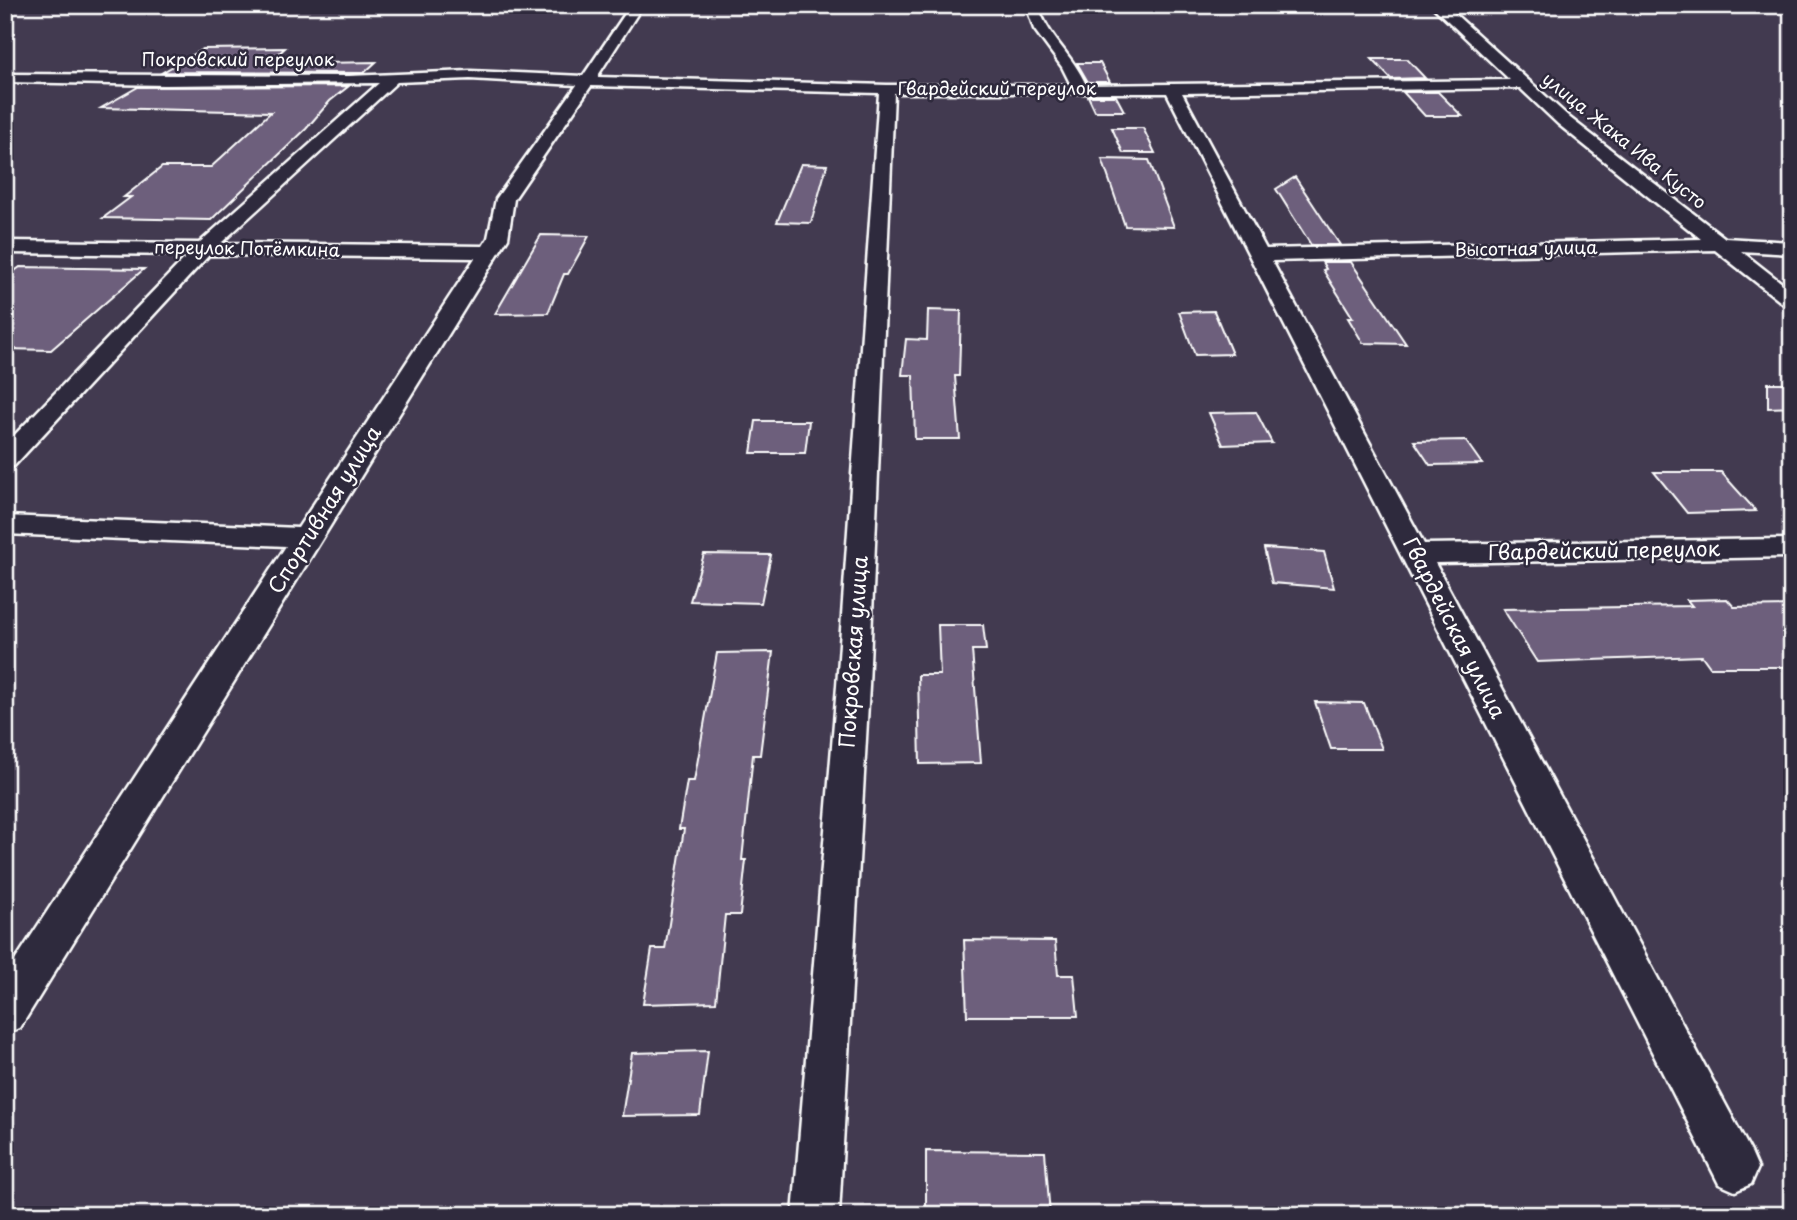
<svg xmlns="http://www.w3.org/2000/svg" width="1797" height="1220" font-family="'Playpen Sans',sans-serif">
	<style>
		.building { fill: #6d5f7b; stroke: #fff; stroke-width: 2 }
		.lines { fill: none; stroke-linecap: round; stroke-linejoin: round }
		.minor-casing { stroke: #fff; stroke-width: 5 }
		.minor { fill: #2f2a3d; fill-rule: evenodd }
		.labels { text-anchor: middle; stroke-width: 5; stroke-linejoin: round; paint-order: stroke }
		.far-street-label { font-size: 18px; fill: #fff; stroke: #2f2a3d }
		.street-label { font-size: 21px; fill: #fff; stroke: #2f2a3d }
	</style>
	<rect width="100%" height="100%" fill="#423a50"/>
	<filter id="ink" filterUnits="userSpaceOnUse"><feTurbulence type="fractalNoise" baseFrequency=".0143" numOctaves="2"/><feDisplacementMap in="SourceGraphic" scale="14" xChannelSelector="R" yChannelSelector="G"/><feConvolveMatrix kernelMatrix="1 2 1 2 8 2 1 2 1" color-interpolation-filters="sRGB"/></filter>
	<g filter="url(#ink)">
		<g class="building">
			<polygon points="285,48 267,64 376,62 364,73 163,72 203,49"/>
			<polygon points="1372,59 1407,59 1425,78 1391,79"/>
			<polygon points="1077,63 1100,63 1110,82 1088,82"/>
			<polygon points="349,86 330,101 306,129 211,220 103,218 131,197 124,197 162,167 211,167 271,112 101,108 138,87"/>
			<polygon points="1403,92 1438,92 1462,116 1425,116"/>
			<polygon points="1088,96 1116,96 1124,111 1095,111"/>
			<polygon points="1112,128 1143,128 1155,153 1123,153"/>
			<polygon points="1102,159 1149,160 1174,227 1125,226"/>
			<polygon points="801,164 827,165 811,223 777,222"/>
			<polygon points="1295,177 1340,245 1311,245 1276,189"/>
			<polygon points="541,235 589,236 568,274 564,274 548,313 495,314"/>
			<polygon points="1322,262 1351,262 1406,344 1363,343 1348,318 1353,318 1323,270 1326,269"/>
			<polygon points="20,267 144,269 51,350 5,349 5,278"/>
			<polygon points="928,310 961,311 959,376 955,376 960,439 915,439 913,375 902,375 906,339 927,340"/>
			<polygon points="1214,311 1232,354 1195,355 1179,312"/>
			<polygon points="1768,383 1785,383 1792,389 1792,407 1768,408"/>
			<polygon points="1256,412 1272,443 1223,445 1209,413"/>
			<polygon points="756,421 809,421 805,453 751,453"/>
			<polygon points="1465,440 1482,464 1430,465 1414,441"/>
			<polygon points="1654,472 1721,472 1756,511 1687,513"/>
			<polygon points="1264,548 1324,552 1334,588 1272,583"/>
			<polygon points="704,554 771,555 761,603 690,601"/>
			<polygon points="1727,599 1734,607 1792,606 1792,667 1710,667 1702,656 1537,662 1503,609 1692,606 1687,600"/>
			<polygon points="938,625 983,625 986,650 972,650 981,763 920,764 918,675 940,675"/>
			<polygon points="773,652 760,755 753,755 742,860 746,860 740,915 725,915 716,1002 643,1004 652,949 665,949 684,829 679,829 687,781 694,781 717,653"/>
			<polygon points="1315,702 1364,703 1382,749 1331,749"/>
			<polygon points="964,940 1055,941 1058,975 1074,975 1078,1016 967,1016"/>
			<polygon points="708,1051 700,1115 622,1116 632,1053"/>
			<polygon points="926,1151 1045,1152 1050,1215 926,1215"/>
		</g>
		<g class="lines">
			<g class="minor-casing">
				<path id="minor" d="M631,5H643L597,77L887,85H1071L1062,67L1034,29L1026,5H1038C1047,37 1073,55 1086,85L1510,80L1431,5H1445L1570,118L1725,238L1792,242V254L1741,251L1792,291V307L1785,305L1715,250L1272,261L1424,544L1792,539V557L1435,563L1751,1152L1758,1168L1751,1184L1735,1191L1719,1184L1167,93H894L869,686L839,1215H793L837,686L879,93L591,86L514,199L508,238L20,1028L5,1033V976L286,546L5,534V516L298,528L475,258L209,255L14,466L5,468V445L188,255L5,253V241L199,243L379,83L165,85L5,82V74L349,76L470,71L583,76ZM470,79L577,85L496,199L488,238L483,246L221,243L397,82ZM1520,88L1558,124L1701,239L1266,249L1182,93Z"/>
			</g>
			<use href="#minor" class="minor"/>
		</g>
	</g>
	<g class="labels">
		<g class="far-street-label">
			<text x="238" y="66">Покровский переулок</text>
			<text x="997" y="95">Гвардейский переулок</text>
			<text transform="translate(1624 141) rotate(39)" y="6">улица Жака Ива Кусто</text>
			<text transform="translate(247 249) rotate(1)" y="6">переулок Потёмкина</text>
			<text transform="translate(1526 249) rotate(-1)" y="6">Высотная улица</text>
		</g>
		<g class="street-label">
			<text transform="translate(325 510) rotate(-58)" y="7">Спортивная улица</text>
			<text transform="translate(1604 551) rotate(-1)" y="7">Гвардейский переулок</text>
			<text transform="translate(1454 628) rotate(63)" y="7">Гвардейская улица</text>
			<text transform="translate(854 652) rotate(-86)" y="7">Покровская улица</text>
		</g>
	</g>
	<rect width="1797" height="1220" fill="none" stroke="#2f2a3d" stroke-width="28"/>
	<rect x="14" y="14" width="1769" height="1192" fill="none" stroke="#fff" stroke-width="2.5" filter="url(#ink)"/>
</svg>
